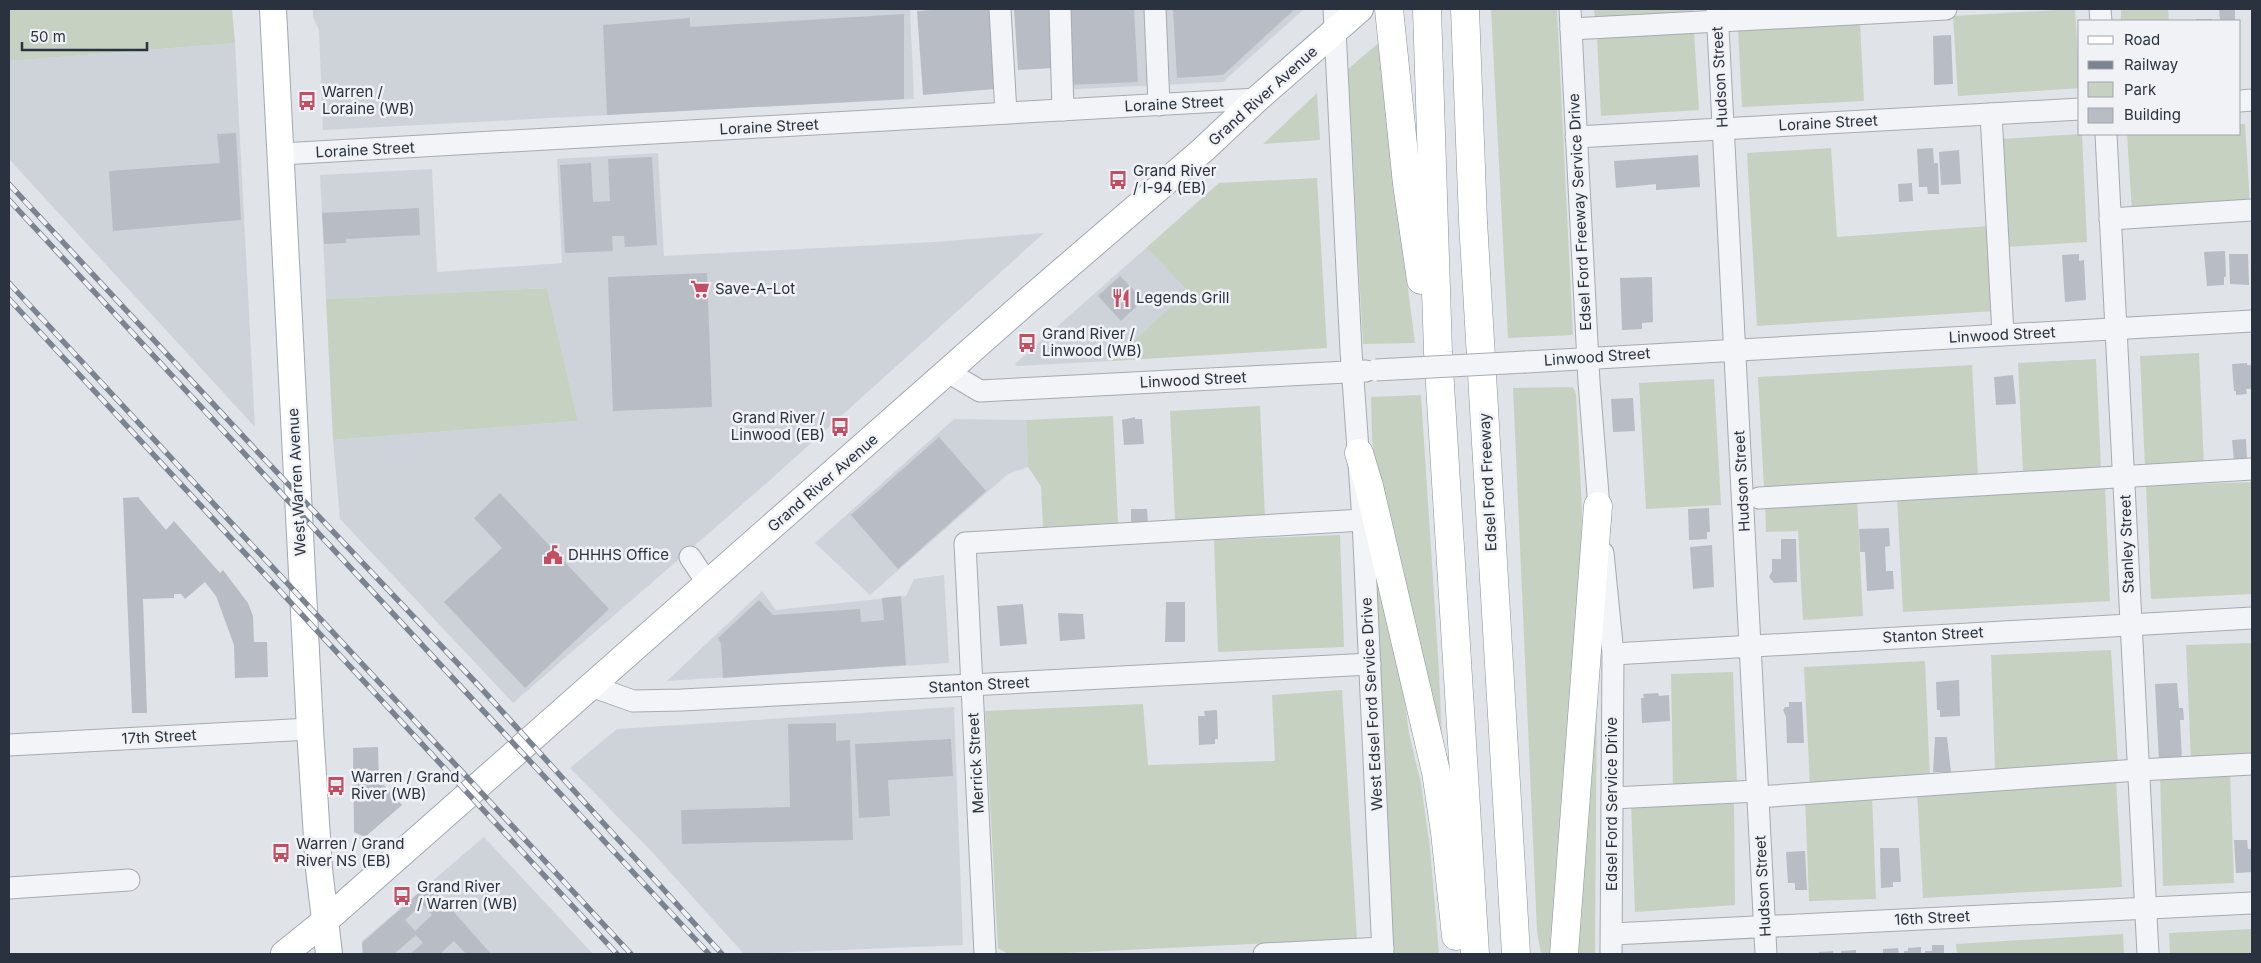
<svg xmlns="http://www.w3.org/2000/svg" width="2261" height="963" font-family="Inter,sans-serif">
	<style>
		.built { fill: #ced3da }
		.green { fill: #c6d1c2 }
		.building { fill: #b8bdc5; fill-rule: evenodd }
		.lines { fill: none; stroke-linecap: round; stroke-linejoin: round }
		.minor-casing { stroke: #a6aab2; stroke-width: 23 }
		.major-casing { stroke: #a0a8b3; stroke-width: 28 }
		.highway-casing { stroke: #88919e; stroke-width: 29 }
		.minor { stroke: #f3f4f7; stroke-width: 21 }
		.major { stroke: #fff; stroke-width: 26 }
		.highway { stroke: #fff; stroke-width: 28 }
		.rail-casing { stroke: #7b8391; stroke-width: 5.5 }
		.rail { stroke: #f0f2f6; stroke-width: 4; stroke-dasharray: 11; stroke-linecap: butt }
		.minor-bridge-casing { stroke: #a6aab2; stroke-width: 23; stroke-linecap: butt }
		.minor-bridge { stroke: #f3f4f7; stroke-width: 21 }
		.labels { text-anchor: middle; stroke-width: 5; stroke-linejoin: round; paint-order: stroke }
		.street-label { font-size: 15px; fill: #2a323f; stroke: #f0f2f6 }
		.poi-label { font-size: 15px; fill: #2a323f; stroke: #f0f2f6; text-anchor: start }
	</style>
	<rect width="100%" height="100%" fill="#e0e3e8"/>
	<g class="built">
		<polygon points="313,9 910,9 914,99 323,130 319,30 313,17"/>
		<polygon points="1054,9 1304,9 1223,82 1058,90"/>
		<polygon points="235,43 255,427 9,159 9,61"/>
		<polygon points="658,153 664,256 935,242 1044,233 769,481 513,703 340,519 333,440 578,421 547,288 326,299 320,175 432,169 437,272 562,263 557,159"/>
		<polygon points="1146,248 1188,291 1111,361 1017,366 1015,364"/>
		<polygon points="954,419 1026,420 1028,467 1008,474 870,595 815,543"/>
		<polygon points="944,575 949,663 667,681 762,591 776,610 906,596 914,579"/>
		<polygon points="954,707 963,945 744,954 653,853 570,768 617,729"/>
		<polygon points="484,837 593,954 362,954 362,941"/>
	</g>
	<g class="green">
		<polygon points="9,9 232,9 235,43 9,61"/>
		<polygon points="1491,9 1557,9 1573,335 1508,338"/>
		<polygon points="1594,9 1693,9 1694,17 1595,23"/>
		<polygon points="2075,9 2080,88 1958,96 1953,16"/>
		<polygon points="2121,9 2168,9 2169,21 2121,21"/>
		<polygon points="1860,22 1864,101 1742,107 1738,28"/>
		<polygon points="1694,32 1699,110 1601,116 1597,38"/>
		<polygon points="1382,40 1401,234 1415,343 1363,344 1348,69"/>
		<polygon points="1317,93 1320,140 1263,144"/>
		<polygon points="2240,124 2245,124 2250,205 2132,212 2127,134 2240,134"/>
		<polygon points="2082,134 2087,242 2006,247 2000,139"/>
		<polygon points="1831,148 1837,237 1990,226 1995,311 1757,326 1747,153"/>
		<polygon points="1317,178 1327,348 1111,361 1188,291 1146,248 1219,183"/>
		<polygon points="547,288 578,421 333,440 326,299"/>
		<polygon points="2199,353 2204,466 2145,468 2140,356"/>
		<polygon points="2096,359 2101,468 2023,472 2018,363"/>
		<polygon points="1972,365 1978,476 1764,488 1758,377"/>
		<polygon points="1714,379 1721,505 1646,509 1639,383"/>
		<polygon points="1573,387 1576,394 1582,510 1581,569 1553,954 1541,954 1537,931 1513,388"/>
		<polygon points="1421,395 1439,672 1444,787 1378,492 1372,438 1371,397"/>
		<polygon points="1260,406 1265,517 1175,521 1170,411"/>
		<polygon points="1113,416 1118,523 1043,527 1041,486 1028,467 1026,420"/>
		<polygon points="2252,482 2252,594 2151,599 2146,486"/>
		<polygon points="2105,486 2110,601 1903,612 1897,497"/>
		<polygon points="1857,499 1863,616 1803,620 1798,531 1766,532 1765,501"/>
		<polygon points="1340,535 1344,647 1218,652 1214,540"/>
		<polygon points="1373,567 1377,567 1401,675 1409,733 1421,784 1430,848 1439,954 1393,954"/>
		<polygon points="2252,643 2252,757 2191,760 2186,645"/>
		<polygon points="2111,650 2118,766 1995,770 1991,655"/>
		<polygon points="1925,661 1930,780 1810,786 1804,667"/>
		<polygon points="1733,672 1737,784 1673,787 1671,674"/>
		<polygon points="1597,674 1595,954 1570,954"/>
		<polygon points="1342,690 1357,939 1042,954 1008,954 998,948 985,711 1143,704 1148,765 1275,761 1272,695"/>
		<polygon points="2230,772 2234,883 2163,886 2160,774"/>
		<polygon points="2116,779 2122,887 1923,898 1917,790"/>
		<polygon points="1872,795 1876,899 1809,901 1805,797"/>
		<polygon points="1734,799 1735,905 1635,912 1631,803"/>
		<polygon points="2252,929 2252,954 2170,954 2169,933"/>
		<polygon points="2123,934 2124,954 1957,954 1956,944"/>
	</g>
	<g class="building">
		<polygon points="945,9 989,9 995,89 923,95 917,11"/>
		<polygon points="1014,9 1049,9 1052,68 1018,70"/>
		<polygon points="1063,9 1134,9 1138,82 1067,85"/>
		<polygon points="1173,9 1295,9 1223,75 1177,78"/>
		<polygon points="2219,9 2235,9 2235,20 2220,20"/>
		<polygon points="904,14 904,99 607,115 603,25 690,18 690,27"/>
		<rect x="2196" y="19" width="16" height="2"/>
		<polygon points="1951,35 1953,84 1934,85 1933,36"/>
		<polygon points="236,133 241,220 113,231 109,171 220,163 217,134"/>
		<polygon points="1933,148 1934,163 1938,163 1939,194 1928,194 1927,187 1919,187 1917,149"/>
		<polygon points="1959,150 1961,184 1941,185 1939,152"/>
		<polygon points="1698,155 1700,187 1656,190 1656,184 1616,188 1614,161"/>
		<polygon points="652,157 657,245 625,247 624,236 612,236 613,251 565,253 560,165 591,163 593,202 610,201 608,159"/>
		<polygon points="1912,183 1913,201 1899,202 1898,184"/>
		<polygon points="419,208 420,235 346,239 346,243 324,244 322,213"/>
		<polygon points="2225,251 2226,277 2224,277 2224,285 2207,286 2204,252"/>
		<polygon points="2079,254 2079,261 2084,260 2086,300 2065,302 2062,255"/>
		<polygon points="2229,254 2248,254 2249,285 2230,284"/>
		<polygon points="707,273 712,407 613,411 608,277"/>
		<polygon points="1120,276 1143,300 1121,321 1098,296"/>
		<polygon points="1652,277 1653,322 1642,323 1642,329 1622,330 1620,278"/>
		<polygon points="2247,363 2247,365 2252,365 2252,389 2246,389 2247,394 2236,395 2236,391 2234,391 2232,364"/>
		<polygon points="2013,375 2016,404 1996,405 1994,377"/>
		<polygon points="1633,398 1635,431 1613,432 1611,399"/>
		<polygon points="1135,417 1135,419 1142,419 1144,444 1124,445 1122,420"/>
		<polygon points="939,437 986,491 898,569 851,515"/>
		<polygon points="2246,439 2247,460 2234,461 2232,440"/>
		<polygon points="500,493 609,609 525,688 444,602 502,548 474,518"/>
		<polygon points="138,497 166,530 174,521 220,573 223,570 248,603 253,616 254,642 267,642 268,677 235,678 234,645 216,596 205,582 185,599 181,594 174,594 174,598 143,599 147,713 132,713 123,498"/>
		<polygon points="1709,508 1710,532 1707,532 1707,539 1689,540 1688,509"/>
		<polygon points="1131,509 1147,509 1148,525 1131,525"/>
		<polygon points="1889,528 1890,546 1885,547 1886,571 1893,571 1894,589 1867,591 1865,552 1860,552 1859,529"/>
		<polygon points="1781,539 1796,539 1797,582 1774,583 1769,577 1772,571 1772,559 1781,559"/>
		<polygon points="1712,545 1714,587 1693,589 1690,547"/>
		<polygon points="901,596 906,665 723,678 721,644 718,638 759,600 773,615 860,609 861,622 884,620 882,598"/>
		<polygon points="1166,602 1185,602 1185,642 1165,642"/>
		<polygon points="1023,604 1027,644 1000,646 997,606"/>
		<polygon points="1058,613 1083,614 1085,639 1060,641"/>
		<polygon points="1959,680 1960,716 1940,717 1940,710 1937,710 1936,682"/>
		<polygon points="2177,683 2179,708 2183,708 2184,720 2180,720 2182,760 2159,761 2155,684"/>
		<polygon points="1658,693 1659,696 1669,695 1670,721 1642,723 1641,698 1644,698 1643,694"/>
		<polygon points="1789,702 1802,702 1804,743 1787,743 1786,717 1783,710 1785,707 1789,707"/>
		<polygon points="1217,710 1218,739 1215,739 1215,744 1199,745 1198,716 1205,716 1204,711"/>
		<polygon points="836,723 836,741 850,740 853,840 682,844 681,810 790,807 788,724"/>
		<polygon points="1935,737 1947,737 1951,772 1933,772"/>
		<polygon points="951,739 953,776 888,780 890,816 859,818 855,744"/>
		<polygon points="378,747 379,785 384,785 402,805 365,837 354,832 353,748"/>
		<polygon points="2234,840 2247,840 2248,849 2252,849 2252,872 2236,873"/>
		<polygon points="1880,848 1899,848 1901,882 1893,882 1893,887 1881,888"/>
		<polygon points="1805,851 1807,890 1795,890 1795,883 1788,883 1786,852"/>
		<path d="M429,884L491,954H466L454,941L440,954H410L423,943L416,935L394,954H363L362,943ZM422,904L432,915L415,931L405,920Z"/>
		<polygon points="1932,945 1944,945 1944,954 1925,954 1925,951 1932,951"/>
		<polygon points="1921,947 1921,954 1904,954 1904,951 1908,951 1908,948"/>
		<polygon points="1898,948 1899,954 1883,954 1883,949"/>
		<polygon points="1856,950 1856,954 1841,954 1841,951"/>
		<polygon points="1833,951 1833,954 1819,954 1819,952"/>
	</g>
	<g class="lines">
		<g class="minor-casing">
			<g id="minor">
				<polyline points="1000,9 1006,113"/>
				<polyline points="1060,9 1063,110"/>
				<polyline points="1155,9 1159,105"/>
				<polyline points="1334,9 1351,351 1363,520 1383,954"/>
				<polyline points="1570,9 1589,382 1600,520"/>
				<polyline points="1717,9 1766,954"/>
				<polyline points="2100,9 2101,21"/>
				<polyline points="1571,29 1946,9"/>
				<polyline points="2240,101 2252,100"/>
				<polyline points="1991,114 2003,334"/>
				<polyline points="2106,134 2148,954"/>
				<polyline points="1576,137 2080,109"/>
				<polyline points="281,154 1257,99"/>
				<polyline points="2110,219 2252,210"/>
				<polyline points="1526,362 2252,321"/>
				<polyline points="948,372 980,391 1366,371"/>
				<polyline points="1759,498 2252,469"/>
				<polyline points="1603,553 1613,654 1611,954"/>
				<polyline points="690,557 708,584"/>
				<polyline points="1613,654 2252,618"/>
				<polyline points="591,686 633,701 682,700 1370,664"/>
				<polyline points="9,745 310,729"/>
				<polyline points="1758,797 2138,770 2252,764"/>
				<polyline points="1612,798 1758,791"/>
				<polyline points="9,888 129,880"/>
				<polyline points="1612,934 2252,903"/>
				<polyline points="985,954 965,543 1363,520"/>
				<polyline points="1264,954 1383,948"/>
			</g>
		</g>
		<g class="major-casing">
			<g id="major">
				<polyline points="273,9 310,729 319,869 329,954"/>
				<polyline points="284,954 325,921 1025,303 1204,149 1257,99 1360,9"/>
			</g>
		</g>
		<g class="highway-casing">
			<g id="highway">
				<polyline points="1389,9 1407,184 1421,280"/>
				<polyline points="1427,9 1438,352 1475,954"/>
				<polyline points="1465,9 1473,221 1516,954"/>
				<polyline points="1359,453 1369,486 1436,772 1445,832 1456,936"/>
				<polyline points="1564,954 1598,506"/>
			</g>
		</g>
		<use href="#minor" class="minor"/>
		<use href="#major" class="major"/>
		<use href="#highway" class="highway"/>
		<g class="rail-casing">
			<g id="rail">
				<polyline points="9,184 254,448 480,687 722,954"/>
				<polyline points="9,200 709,954"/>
				<polyline points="9,283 631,954"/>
				<polyline points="9,299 617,954"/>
			</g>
		</g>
		<use href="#rail" class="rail"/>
		<g class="minor-bridge-casing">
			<polyline id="minor-bridge" points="1376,370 1526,362"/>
		</g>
		<use href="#minor-bridge" class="minor-bridge"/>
	</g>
	<defs>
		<g id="bus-bare" transform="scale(1.5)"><path d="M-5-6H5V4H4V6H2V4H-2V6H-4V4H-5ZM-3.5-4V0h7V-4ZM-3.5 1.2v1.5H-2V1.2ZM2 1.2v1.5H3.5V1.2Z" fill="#c54d62" stroke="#f0f2f6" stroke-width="2.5" paint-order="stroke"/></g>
		<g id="supermarket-bare" transform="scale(1.5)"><path d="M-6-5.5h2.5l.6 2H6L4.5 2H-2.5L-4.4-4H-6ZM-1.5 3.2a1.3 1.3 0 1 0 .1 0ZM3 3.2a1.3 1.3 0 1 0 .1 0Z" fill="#c54d62" stroke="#f0f2f6" stroke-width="2.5" paint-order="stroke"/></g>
		<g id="restaurant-bare" transform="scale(1.5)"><path d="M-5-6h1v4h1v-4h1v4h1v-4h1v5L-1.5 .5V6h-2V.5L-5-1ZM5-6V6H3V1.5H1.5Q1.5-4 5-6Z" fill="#c54d62" stroke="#f0f2f6" stroke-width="2.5" paint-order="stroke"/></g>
		<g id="civic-bare" transform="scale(1.5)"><path d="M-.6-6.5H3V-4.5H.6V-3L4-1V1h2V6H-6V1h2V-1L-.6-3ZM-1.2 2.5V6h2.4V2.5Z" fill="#c54d62" stroke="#f0f2f6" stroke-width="2.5" paint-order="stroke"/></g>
	</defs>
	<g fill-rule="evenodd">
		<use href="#bus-bare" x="307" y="101"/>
		<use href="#bus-bare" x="1118" y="180"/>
		<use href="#supermarket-bare" x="700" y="289"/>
		<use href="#restaurant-bare" x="1121" y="298"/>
		<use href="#bus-bare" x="1027" y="343"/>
		<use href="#bus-bare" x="840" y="427"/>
		<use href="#civic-bare" x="553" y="555"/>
		<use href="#bus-bare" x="336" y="786"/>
		<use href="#bus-bare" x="281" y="853"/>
		<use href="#bus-bare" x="402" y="896"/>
	</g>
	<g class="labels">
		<g class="street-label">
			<text transform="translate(1720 77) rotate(-93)" y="5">Hudson Street</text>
			<text transform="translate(1263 96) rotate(-42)" y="5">Grand River Avenue</text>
			<text transform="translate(1174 104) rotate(-3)" y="5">Loraine Street</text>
			<text transform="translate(1828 123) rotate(-3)" y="5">Loraine Street</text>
			<text transform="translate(769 127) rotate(-3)" y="5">Loraine Street</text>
			<text transform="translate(365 150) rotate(-3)" y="5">Loraine Street</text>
			<text transform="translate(1580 212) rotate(-93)" y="5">Edsel Ford Freeway Service Drive</text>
			<text transform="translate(2002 335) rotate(-3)" y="5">Linwood Street</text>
			<text transform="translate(1597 357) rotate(-4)" y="5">Linwood Street</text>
			<text transform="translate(1193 380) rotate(-3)" y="5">Linwood Street</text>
			<text transform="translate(1742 481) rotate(-93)" y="5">Hudson Street</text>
			<text transform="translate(297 482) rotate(-93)" y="5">West Warren Avenue</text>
			<text transform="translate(1488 482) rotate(-93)" y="5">Edsel Ford Freeway</text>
			<text transform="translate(823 483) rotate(-41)" y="5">Grand River Avenue</text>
			<text transform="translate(2127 544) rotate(-92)" y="5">Stanley Street</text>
			<text transform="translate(1933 635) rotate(-3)" y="5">Stanton Street</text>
			<text transform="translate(979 685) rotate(-3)" y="5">Stanton Street</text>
			<text transform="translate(1372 704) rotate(-93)" y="5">West Edsel Ford Service Drive</text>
			<text transform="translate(159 737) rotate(-3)" y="5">17th Street</text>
			<text transform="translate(976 763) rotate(-93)" y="5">Merrick Street</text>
			<text transform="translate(1612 804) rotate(-90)" y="5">Edsel Ford Service Drive</text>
			<text transform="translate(1763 886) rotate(-93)" y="5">Hudson Street</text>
			<text transform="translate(1932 918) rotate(-3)" y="5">16th Street</text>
		</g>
		<g class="poi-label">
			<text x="322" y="97">Warren /<tspan x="322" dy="17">Loraine (WB)</tspan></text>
			<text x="1133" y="176">Grand River<tspan x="1133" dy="17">/ I-94 (EB)</tspan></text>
			<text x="715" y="294">Save-A-Lot</text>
			<text x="1136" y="303">Legends Grill</text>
			<text x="1042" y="339">Grand River /<tspan x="1042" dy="17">Linwood (WB)</tspan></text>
			<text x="825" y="423" text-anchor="end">Grand River /<tspan x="825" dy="17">Linwood (EB)</tspan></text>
			<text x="568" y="560">DHHHS Office</text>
			<text x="351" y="782">Warren / Grand<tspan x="351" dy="17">River (WB)</tspan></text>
			<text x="296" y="849">Warren / Grand<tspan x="296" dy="17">River NS (EB)</tspan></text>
			<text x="417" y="892">Grand River<tspan x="417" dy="17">/ Warren (WB)</tspan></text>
		</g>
	</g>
	<rect width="2261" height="963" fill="none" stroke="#2a323f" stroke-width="20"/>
	<rect x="2078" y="20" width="162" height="115" fill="#f0f2f6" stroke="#a1a5ad"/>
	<rect x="2088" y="36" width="25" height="8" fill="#ffffff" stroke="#a1a5ad"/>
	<text x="2124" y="45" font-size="15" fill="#2a323f">Road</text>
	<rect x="2088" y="61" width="25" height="8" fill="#7b8391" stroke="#a1a5ad"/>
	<text x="2124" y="70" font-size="15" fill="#2a323f">Railway</text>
	<rect x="2088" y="82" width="25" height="15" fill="#c6d1c2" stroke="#a1a5ad"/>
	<text x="2124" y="95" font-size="15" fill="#2a323f">Park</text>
	<rect x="2088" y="108" width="25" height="15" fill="#b8bdc5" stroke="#a1a5ad"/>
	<text x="2124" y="120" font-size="15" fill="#2a323f">Building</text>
	<path d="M22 42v8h125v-8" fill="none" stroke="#2a323f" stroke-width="2.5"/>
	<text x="30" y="42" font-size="15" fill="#2a323f" stroke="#f0f2f6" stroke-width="4" paint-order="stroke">50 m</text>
</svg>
